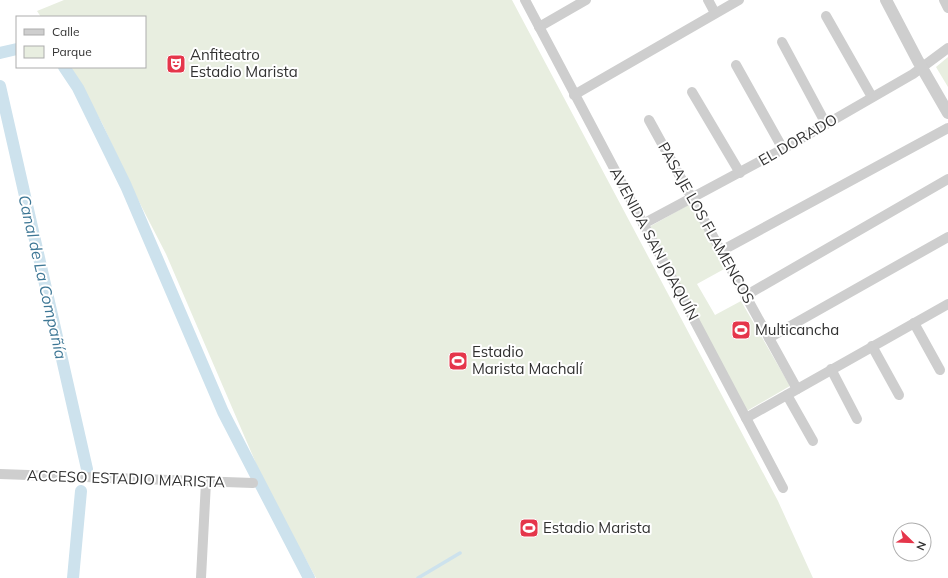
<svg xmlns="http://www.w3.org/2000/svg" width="948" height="578" font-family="Mulish,sans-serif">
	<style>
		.green { fill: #e8eee0 }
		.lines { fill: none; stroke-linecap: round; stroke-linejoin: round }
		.stream { stroke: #cde2ed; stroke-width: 3.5 }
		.canal { stroke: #cde2ed; stroke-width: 12 }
		.minor { stroke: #cecece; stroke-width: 10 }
		.tertiary { stroke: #cecece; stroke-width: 12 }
		.labels { text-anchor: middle; stroke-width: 4; stroke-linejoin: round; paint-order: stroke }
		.poi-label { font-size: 15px; fill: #313131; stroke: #fff; text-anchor: start }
		.street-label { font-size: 15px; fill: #313131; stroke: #fff }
		.water-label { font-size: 16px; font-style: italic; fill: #3e7795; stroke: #fff }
	</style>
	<rect width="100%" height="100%" fill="#fff"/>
	<g class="green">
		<polygon points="64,0 512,0 778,501 813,578 316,578 304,556 272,509 268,499 258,468 166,254 133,190 102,123 70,67 145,67 145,17 41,17 37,11"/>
		<polygon points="948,57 948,87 936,67"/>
		<polygon points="690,204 726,268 697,284 715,315 741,301 790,386 745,412 649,227"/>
	</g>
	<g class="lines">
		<polyline class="stream" points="418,578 460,553"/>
		<g class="canal">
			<polyline points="0,53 17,49"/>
			<polyline points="64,67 78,88 126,186 223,412 309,578"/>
			<polyline points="0,86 87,469"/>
			<polyline points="73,578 81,491"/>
		</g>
		<g class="minor">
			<polyline points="525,0 783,488"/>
			<polyline points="708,0 715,13"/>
			<polyline points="944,0 948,8"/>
			<polyline points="826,16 872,97"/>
			<polyline points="539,27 586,0"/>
			<polyline points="782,42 826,124"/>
			<polyline points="736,65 783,149"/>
			<polyline points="692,92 740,173"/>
			<polyline points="574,95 739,0"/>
			<polyline points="649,120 797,389"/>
			<polyline points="643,224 783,149 913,74 948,48"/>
			<polyline points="721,251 948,128"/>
			<polyline points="745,296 948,179"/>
			<polyline points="914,323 940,370"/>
			<polyline points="769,338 948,237"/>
			<polyline points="872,346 899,395"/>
			<polyline points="831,369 857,419"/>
			<polyline points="787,395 813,441"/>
			<polyline points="746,418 948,304"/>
			<polyline points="0,474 253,483"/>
			<polyline points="201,578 206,482"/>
		</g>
		<polyline class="tertiary" points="886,0 918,61 948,113"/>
	</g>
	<defs>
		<g id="theatre-square" transform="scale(1)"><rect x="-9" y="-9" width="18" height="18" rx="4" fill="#e5364b" stroke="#fff"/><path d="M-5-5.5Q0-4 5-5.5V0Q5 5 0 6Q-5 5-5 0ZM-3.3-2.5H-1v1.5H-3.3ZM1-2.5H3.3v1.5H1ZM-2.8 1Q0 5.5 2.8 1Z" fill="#fff"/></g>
		<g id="stadium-square" transform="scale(1)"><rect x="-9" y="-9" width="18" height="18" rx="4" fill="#e5364b" stroke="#fff"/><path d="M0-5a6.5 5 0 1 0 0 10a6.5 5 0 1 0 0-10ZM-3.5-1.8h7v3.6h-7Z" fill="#fff"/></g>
	</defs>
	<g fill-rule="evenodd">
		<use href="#theatre-square" x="176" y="64"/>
		<use href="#stadium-square" x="741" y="330"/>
		<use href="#stadium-square" x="458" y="361"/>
		<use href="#stadium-square" x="529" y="528"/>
	</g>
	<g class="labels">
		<g class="poi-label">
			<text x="190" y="60">Anfiteatro<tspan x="190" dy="17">Estadio Marista</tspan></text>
			<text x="755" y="335">Multicancha</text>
			<text x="472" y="357">Estadio<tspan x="472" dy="17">Marista Machalí</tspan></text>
			<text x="543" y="533">Estadio Marista</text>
		</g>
		<g class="street-label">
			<text transform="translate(798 140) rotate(-30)" y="5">EL DORADO</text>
			<text transform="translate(706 223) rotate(61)" y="5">PASAJE LOS FLAMENCOS</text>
			<text transform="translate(654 244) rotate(62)" y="5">AVENIDA SAN JOAQUÍN</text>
			<text transform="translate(126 479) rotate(2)" y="5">ACCESO ESTADIO MARISTA</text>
		</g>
		<g class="water-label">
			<text transform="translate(43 277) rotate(77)" y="6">Canal de La Compañía</text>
		</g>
	</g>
	<rect x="16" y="16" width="130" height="52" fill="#ffffff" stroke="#adadad"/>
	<rect x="24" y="29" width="20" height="6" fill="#cecece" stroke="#adadad"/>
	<text x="52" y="36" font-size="12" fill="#313131">Calle</text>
	<rect x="24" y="46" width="20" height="12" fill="#e8eee0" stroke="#adadad"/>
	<text x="52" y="56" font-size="12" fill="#313131">Parque</text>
	<g transform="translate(912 542) rotate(113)"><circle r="19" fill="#ffffff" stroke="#adadad"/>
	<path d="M0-3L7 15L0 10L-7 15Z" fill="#e5364b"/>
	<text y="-6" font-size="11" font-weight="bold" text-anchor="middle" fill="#313131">N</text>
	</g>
</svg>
